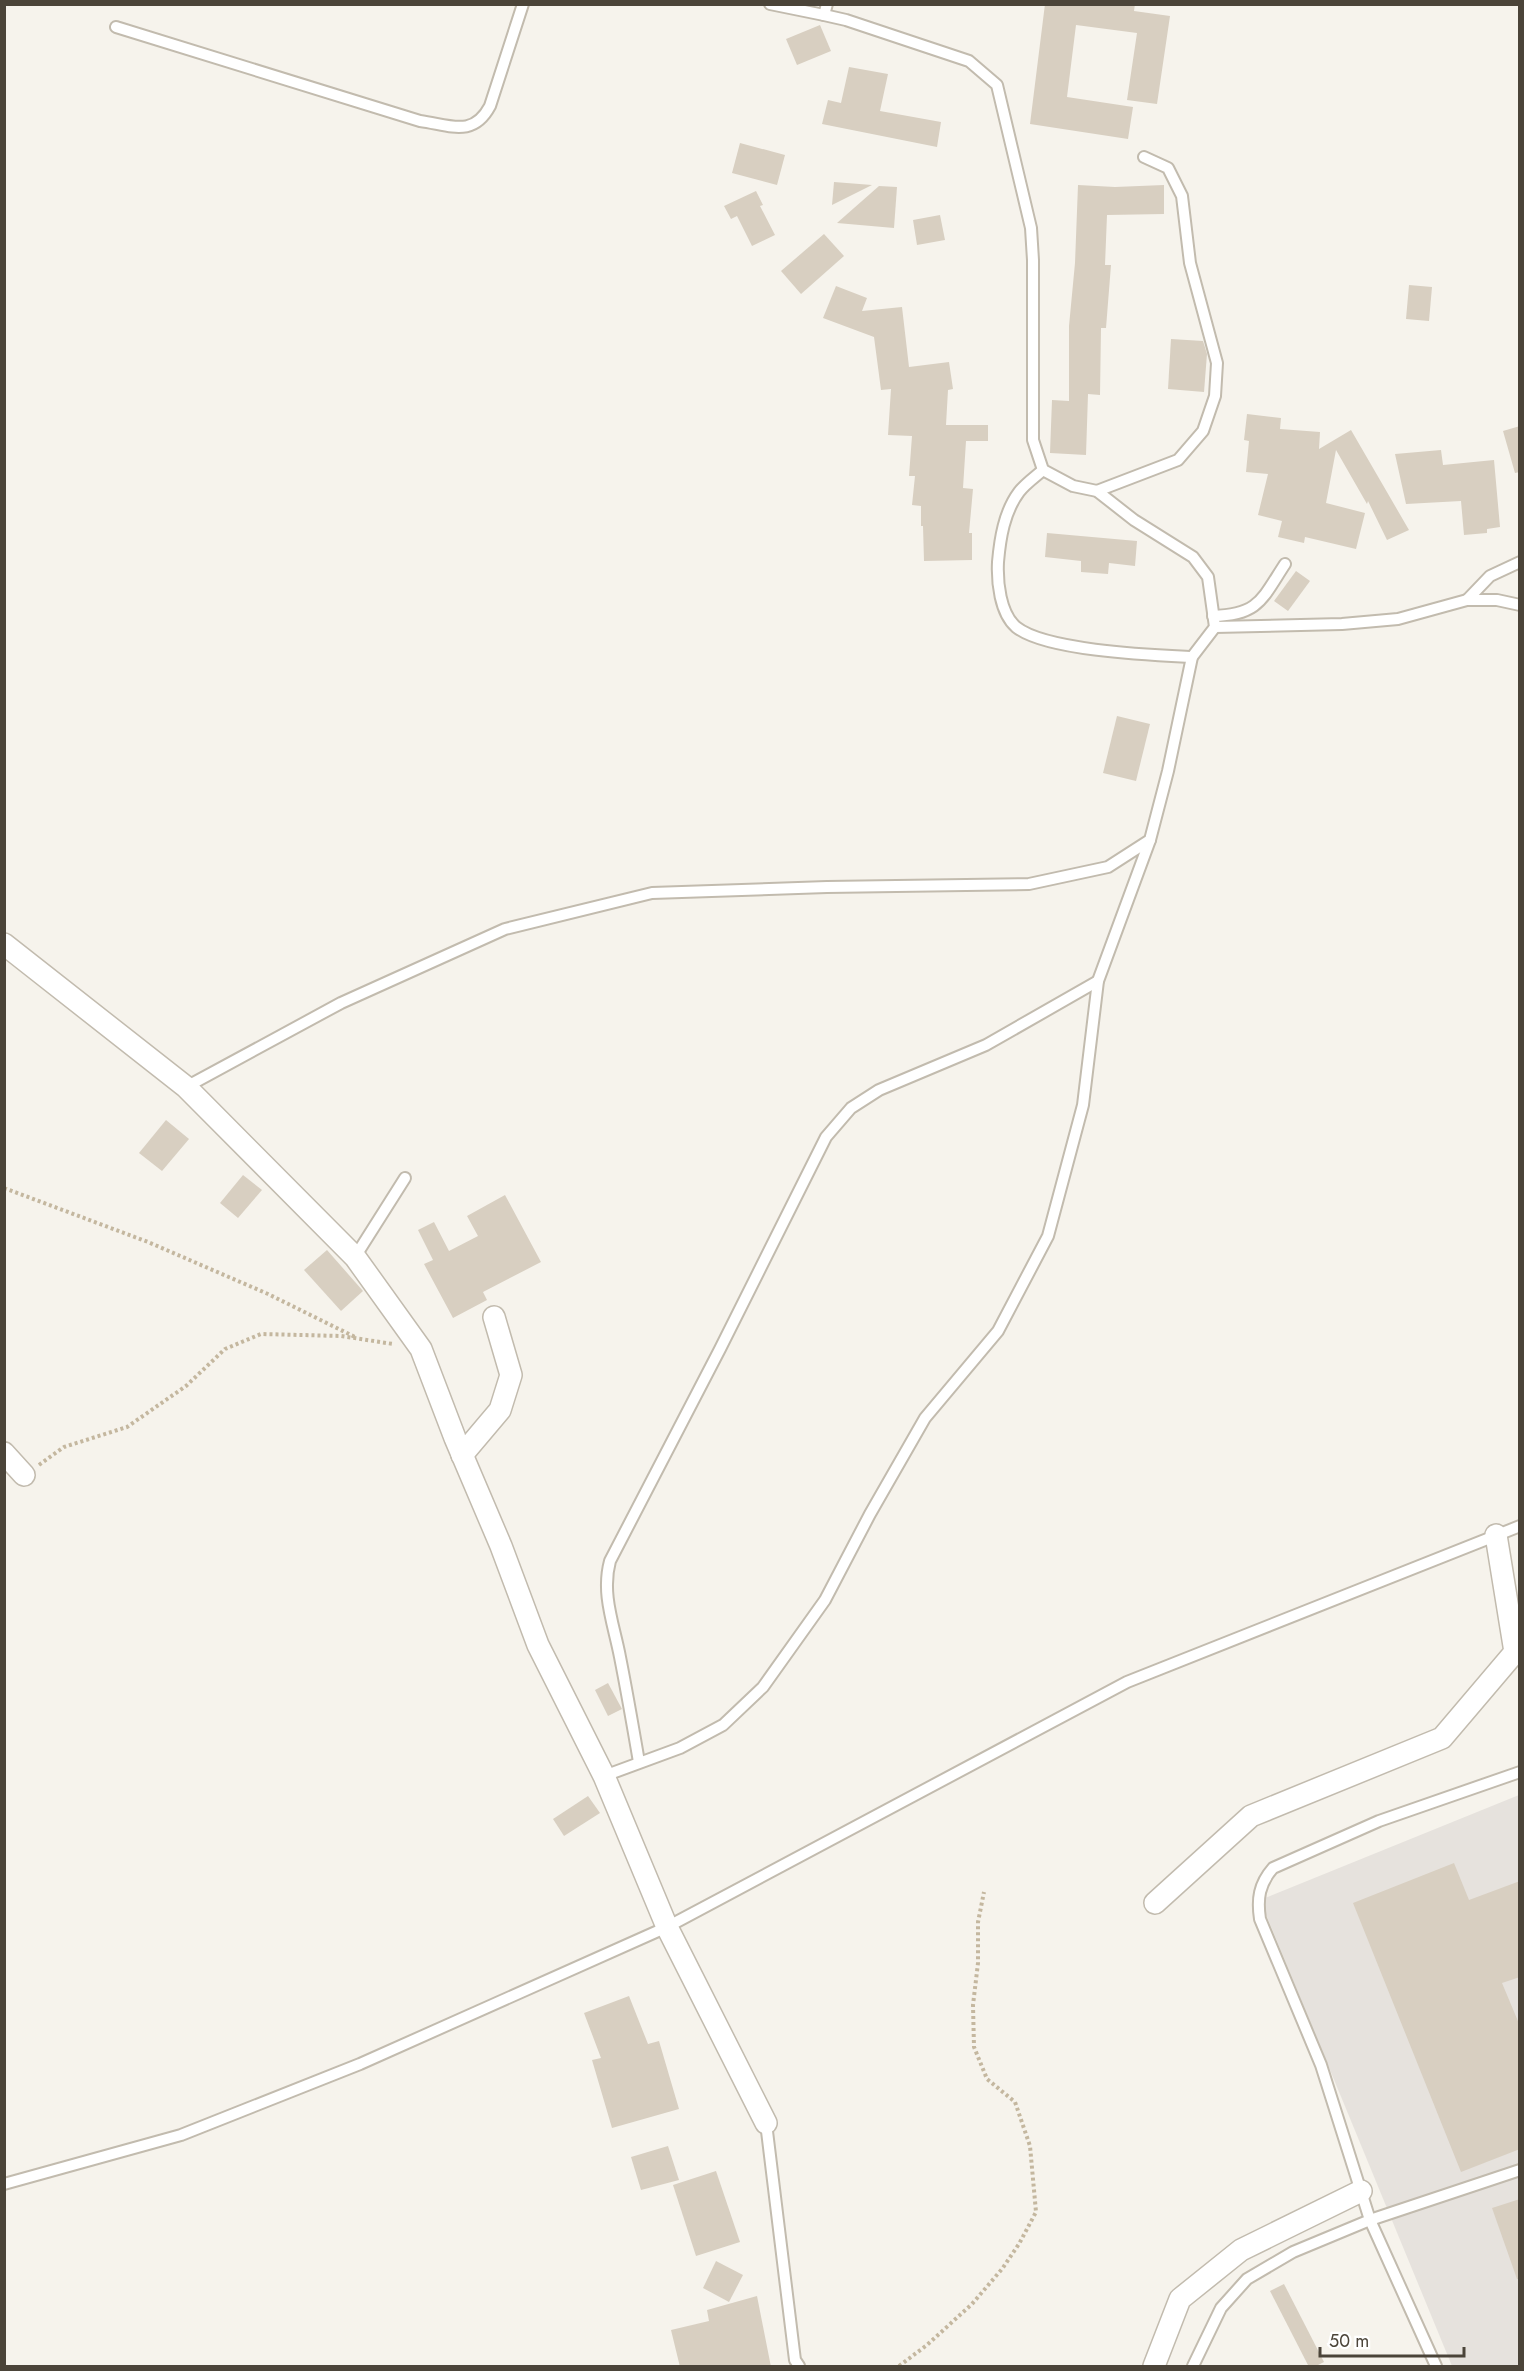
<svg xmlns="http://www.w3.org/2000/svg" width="1524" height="2371" font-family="Jost,sans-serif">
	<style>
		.industrial { fill: #e6e2dd }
		.building { fill: #d8cfc1 }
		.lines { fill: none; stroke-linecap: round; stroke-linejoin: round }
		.service-casing { stroke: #c2bbae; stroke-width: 14 }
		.minor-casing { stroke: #c2bbae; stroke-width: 24 }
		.path { stroke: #c4b79f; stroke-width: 4; stroke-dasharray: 3 3; stroke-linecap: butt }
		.service { stroke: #fff; stroke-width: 10 }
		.minor { stroke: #fff; stroke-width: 21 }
	</style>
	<rect width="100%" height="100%" fill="#f6f3ec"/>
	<polygon class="industrial" points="1519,1795 1519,2366 1452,2366 1260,1900"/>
	<g class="building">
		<polygon points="1045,4 1135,4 1134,11 1170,16 1157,104 1127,100 1137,33 1076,25 1067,97 1133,107 1128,139 1030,124"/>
		<polygon points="820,25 831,51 797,65 786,39"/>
		<polygon points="849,67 888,74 880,111 941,122 937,147 822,124 828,100 841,103"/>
		<polygon points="740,143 785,155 777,185 732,173"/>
		<polygon points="834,182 872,185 832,205"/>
		<polygon points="1078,185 1115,187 1164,185 1164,214 1107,215 1105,265 1111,265 1106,328 1101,328 1100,395 1088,394 1086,455 1050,453 1052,400 1069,401 1069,326 1075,263"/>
		<polygon points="879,186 897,187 894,228 837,223"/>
		<polygon points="756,191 763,205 760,206 775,235 752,246 737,216 731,219 724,206"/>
		<polygon points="940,215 945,240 917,245 913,220"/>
		<polygon points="824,234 844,256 801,294 781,271"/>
		<polygon points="1409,285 1432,287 1429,321 1406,319"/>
		<polygon points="836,286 867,298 862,311 902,307 909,367 949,362 953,389 948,390 946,425 988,425 988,441 966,441 963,488 973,489 969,533 972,533 972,560 924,561 923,526 921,526 921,506 912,505 915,476 909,476 912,436 888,435 891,389 881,390 874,337 823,318"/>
		<polygon points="1171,339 1203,341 1207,354 1204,392 1168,389"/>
		<polygon points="1247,414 1281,418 1280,429 1320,432 1319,449 1351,430 1409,530 1387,540 1368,501 1367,504 1336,450 1326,503 1365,513 1356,549 1305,537 1304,543 1278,537 1282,521 1258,515 1268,474 1246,472 1249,441 1244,440"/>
		<polygon points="1520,426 1520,472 1515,473 1503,431"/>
		<polygon points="1441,450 1443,465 1494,460 1500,527 1487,529 1487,533 1464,535 1461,501 1406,504 1395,454"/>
		<polygon points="1047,533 1137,541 1135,566 1109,563 1108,574 1081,572 1081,561 1045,557"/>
		<polygon points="1296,571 1310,581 1288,611 1274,601"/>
		<polygon points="1117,716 1150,724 1136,781 1103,773"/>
		<polygon points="166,1120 189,1139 162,1171 139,1153"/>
		<polygon points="243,1175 262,1190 238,1218 220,1203"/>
		<polygon points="505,1195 541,1262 483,1292 487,1300 453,1318 424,1264 433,1260 418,1230 434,1222 449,1251 478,1236 467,1216"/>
		<polygon points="327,1250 363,1291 341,1311 304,1270"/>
		<polygon points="608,1683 622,1709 608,1716 595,1690"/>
		<polygon points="588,1796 600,1813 564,1836 553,1819"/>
		<polygon points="1454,1863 1469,1900 1520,1881 1520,1977 1502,1983 1520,2026 1520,2149 1461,2172 1353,1903"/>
		<polygon points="629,1996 648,2044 659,2041 679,2109 612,2128 592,2060 601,2058 584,2013"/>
		<polygon points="668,2146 679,2180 641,2190 631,2157"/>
		<polygon points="716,2171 740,2242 696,2256 673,2185"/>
		<polygon points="1520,2199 1520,2279 1517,2279 1492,2208"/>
		<polygon points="716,2261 743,2275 729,2302 703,2288"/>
		<polygon points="1284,2284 1324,2362 1314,2367 1309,2367 1270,2291"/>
		<polygon points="757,2296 771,2367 680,2367 671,2330 709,2321 707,2310"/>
	</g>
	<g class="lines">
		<g class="service-casing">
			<g id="service">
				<polyline points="770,4 824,15"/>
				<path d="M116,27L420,121C450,125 473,138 490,106L523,4"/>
				<path d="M1043,470C1035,477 1025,484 1019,492C1004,512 1000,539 998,562C997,582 1000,613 1016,627C1046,651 1152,655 1192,657"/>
				<polyline points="1097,491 1178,460 1203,431 1215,396 1217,363 1190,263 1182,196 1168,168 1144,157"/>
				<polyline points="1467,600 1490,576 1520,562"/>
				<path d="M1213,616C1259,615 1262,599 1285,564"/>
				<polyline points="1215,627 1342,624 1398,619 1467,600 1497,600 1520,605"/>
				<polyline points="186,1087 341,1003 505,929 652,893 827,887 1029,884 1108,867 1150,840 1168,771 1192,657 1215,627 1208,577 1193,557 1134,520 1097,491 1073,486 1043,470 1033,440 1033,260 1031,228 997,85 969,61 846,20 824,15 827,4"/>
				<polyline points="355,1257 405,1178"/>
				<path d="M639,1762C633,1727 627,1692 620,1657C614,1625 601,1594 610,1561L720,1349L826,1137L851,1108L879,1090L986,1045L1098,981"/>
				<polyline points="604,1776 680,1748 723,1725 763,1687 825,1600 870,1514 925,1418 998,1331 1048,1236 1083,1105 1098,981 1150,840"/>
				<polyline points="766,2123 795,2360 799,2366"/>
				<polyline points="4,2184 181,2135 360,2064 667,1927 1127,1682 1520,1526"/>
				<polyline points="1193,2366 1221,2308 1247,2279 1293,2252 1370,2220 1520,2170"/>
				<path d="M1436,2366L1370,2220L1321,2065L1260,1919C1257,1899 1259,1884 1273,1868L1379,1821L1520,1772"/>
			</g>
		</g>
		<g class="minor-casing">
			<g id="minor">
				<polyline points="4,944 186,1087 355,1257 421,1349 455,1438 501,1546 538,1645 604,1776 667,1927 766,2123"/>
				<polyline points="4,1453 24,1475"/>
				<polyline points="462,1455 500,1410 511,1375 494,1317"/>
				<polyline points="1155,1903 1251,1816 1442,1738 1515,1652 1496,1535"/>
				<polyline points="1154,2366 1180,2299 1241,2250 1361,2191"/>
			</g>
		</g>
		<g class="path">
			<polyline points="4,1188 148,1242 268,1294 357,1338"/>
			<polyline points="39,1465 64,1447 127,1427 186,1386 225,1349 261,1334 341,1336 393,1344"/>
			<polyline points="899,2366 927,2345 972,2304 1002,2269 1019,2244 1036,2212 1030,2146 1015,2102 987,2079 974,2047 973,2005 978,1963 978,1922 984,1892"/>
		</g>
		<use href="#service" class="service"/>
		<use href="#minor" class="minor"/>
	</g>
	<rect width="1524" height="2371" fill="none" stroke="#4b4439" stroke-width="12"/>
	<path d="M1320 2347v9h144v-9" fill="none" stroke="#4b4439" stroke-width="3"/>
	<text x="1329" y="2347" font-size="18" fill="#4b4439" stroke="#ffffff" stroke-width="4.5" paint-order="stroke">50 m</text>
</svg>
